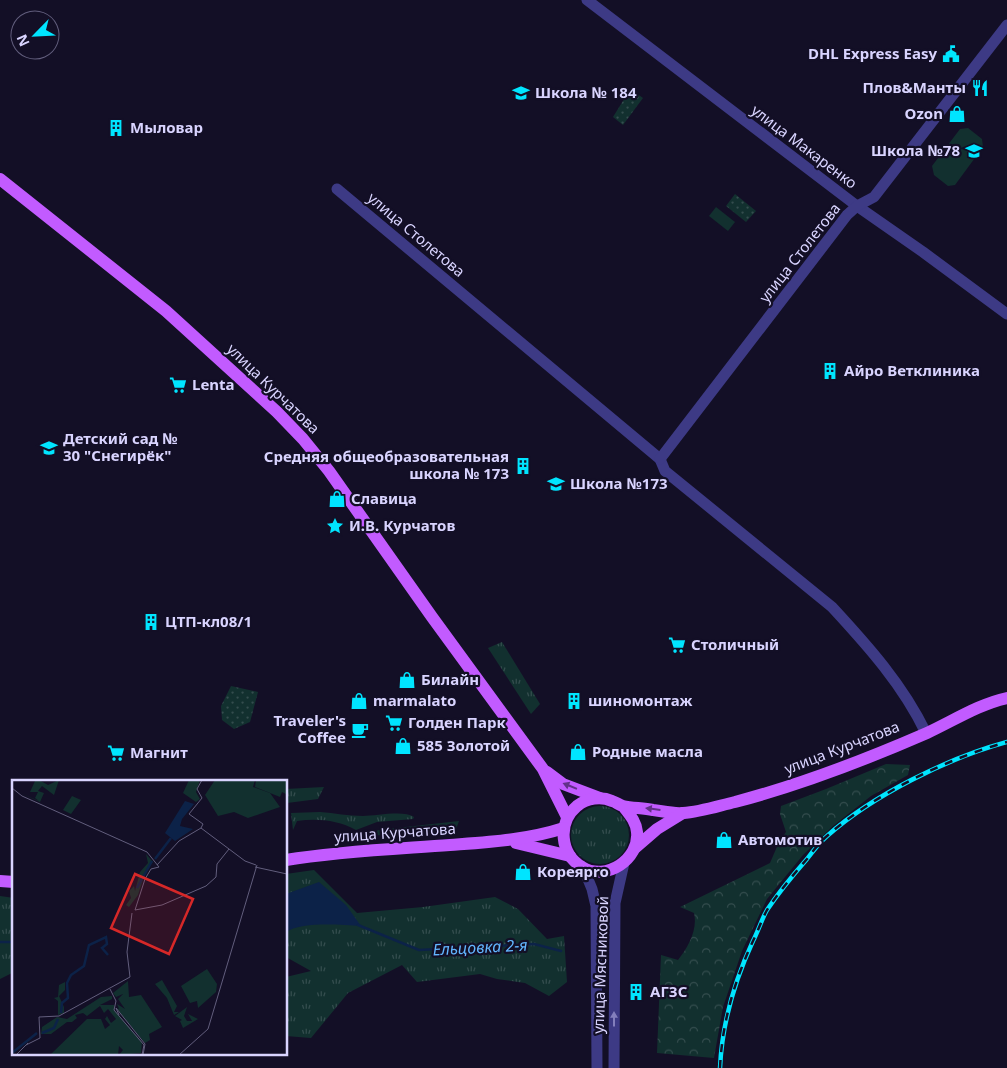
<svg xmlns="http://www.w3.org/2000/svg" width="1007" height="1068" font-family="'Noto Sans',sans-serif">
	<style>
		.grass { fill: url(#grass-tufts) }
		.forest { fill: url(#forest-crowns) }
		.park { fill: url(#park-dots) }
		.pitch { fill: #12302f }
		.water { fill: #0c2248 }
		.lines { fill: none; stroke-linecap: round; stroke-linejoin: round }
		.stream { stroke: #0c2248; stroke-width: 2.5 }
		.minor { stroke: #3d3a85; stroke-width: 11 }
		.major { stroke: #c25bff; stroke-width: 12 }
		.rail-casing { stroke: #00e5ff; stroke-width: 4.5 }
		.rail { stroke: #130f26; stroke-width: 2.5; stroke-dasharray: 8; stroke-linecap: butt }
		.oneway { fill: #623188 }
		.oneway2 { fill: #837fbc }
		.labels { text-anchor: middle; stroke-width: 4.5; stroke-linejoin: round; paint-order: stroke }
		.poi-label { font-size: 15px; font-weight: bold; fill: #d9d4ff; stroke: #130f26; text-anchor: start }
		.street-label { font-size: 15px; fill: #d9d4ff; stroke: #130f26 }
		.water-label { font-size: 16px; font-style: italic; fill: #62b6ff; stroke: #130f26 }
		.inset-river { fill: none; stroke: #0c2248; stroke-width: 2.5 }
		.inset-road { fill: none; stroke: #625e7d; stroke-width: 1 }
		.view { fill: #d62828; fill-opacity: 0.15; stroke: #d62828; stroke-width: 2.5 }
		.inset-edge { fill: none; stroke: #d9d4ff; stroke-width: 2.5 }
	</style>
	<defs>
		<pattern id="grass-tufts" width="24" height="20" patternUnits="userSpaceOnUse" patternTransform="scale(1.25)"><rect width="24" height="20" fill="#12302f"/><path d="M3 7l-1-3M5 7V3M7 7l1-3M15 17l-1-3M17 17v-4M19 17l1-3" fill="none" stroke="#344d4e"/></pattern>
		<pattern id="forest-crowns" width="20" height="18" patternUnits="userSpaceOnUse" patternTransform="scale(1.25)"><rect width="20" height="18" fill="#12302f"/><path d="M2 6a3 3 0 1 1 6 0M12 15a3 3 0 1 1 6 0" fill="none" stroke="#344d4e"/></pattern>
		<pattern id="park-dots" width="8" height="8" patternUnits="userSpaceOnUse" patternTransform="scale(1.25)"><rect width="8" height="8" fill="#12302f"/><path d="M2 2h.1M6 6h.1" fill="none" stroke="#344d4e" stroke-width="1.8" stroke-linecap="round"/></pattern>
	</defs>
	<rect width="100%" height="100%" fill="#130f26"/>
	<g class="grass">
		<polygon points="502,642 540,704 531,714 488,648"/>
		<polygon points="324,787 318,799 287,803 286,789"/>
		<circle cx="600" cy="835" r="29"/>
		<path d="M320,812C334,813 349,816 363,816C377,816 403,810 414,817L413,819L377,822L356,830C338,820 317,818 297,821L293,830L291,813Z"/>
		<polygon points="459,821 455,832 361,836 379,830"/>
		<polygon points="314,870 357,913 423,907 495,897 518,909 547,939 564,936 567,982 549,996 525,983 497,979 480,974 417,982 402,965 348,993 311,1038 286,1036 286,977 311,971 286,957 286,874"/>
		<polygon points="0,896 14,898 14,972 0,979"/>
	</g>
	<path class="forest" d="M886,764L910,765L908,775L871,796L833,826L803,855L767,899L742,951L723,1007L714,1058L657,1053L661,955L678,960C688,947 698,930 694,913L680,907L770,863L779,842L786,832L780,814L781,806L826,789Z"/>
	<g class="park">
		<polygon points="633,91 643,98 623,125 613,117 626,96 628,97"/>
		<polygon points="735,194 756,211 746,222 726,206"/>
		<polygon points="231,686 258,692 250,722 234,729 222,720 221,706"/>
	</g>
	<g class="pitch">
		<polygon points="968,128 982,139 983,147 955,185 948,186 934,175 932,166 960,129"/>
		<polygon points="716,207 735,222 728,231 709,216"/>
	</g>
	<path class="water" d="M319,882L346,905L361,926C341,925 303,921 286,932V894Z"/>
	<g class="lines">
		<g class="stream">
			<polyline points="358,925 419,950 534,944 561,951"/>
			<polyline points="0,942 14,942"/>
		</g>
		<g class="minor">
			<polyline points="587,0 857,206 923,252 1007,314"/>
			<path d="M337,189L660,459L665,471L832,607C868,646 903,685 926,733"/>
			<polyline points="660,459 847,215 857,206 874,197 1007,25"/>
			<polyline points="583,867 592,889 596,906 597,1068"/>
			<polyline points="614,1068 615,903 624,863"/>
		</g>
		<g class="major">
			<polyline points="0,179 166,311 277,412 303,439 329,471 432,617 543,769 567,817"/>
			<polyline points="547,772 563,784 600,798"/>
			<path d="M623,806C629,814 636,821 637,832C640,859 606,882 582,867C560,854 557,823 577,806C587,798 601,796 612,801C616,802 619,805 623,806C632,808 643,808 653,810C662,811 673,814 683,813C700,812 718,806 735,802C800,785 865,760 927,733C953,721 979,704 1007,698"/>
			<polyline points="516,843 570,856"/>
			<polyline points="635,848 657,829 683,813"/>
			<path d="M286,860C341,851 396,849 450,845C489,842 527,840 564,828"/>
			<polyline points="0,881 14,882"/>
		</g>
		<g class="rail-casing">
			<path id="rail" d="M720,1068C722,1023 734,982 753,941C758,931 762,919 767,910C779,892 793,875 807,859C813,851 819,843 827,836C873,795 948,758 1007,742"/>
		</g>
		<use href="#rail" class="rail"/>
	</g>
	<defs><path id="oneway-solid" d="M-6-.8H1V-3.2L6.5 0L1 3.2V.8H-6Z" transform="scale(1.25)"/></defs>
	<g class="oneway">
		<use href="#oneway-solid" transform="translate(570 786) rotate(-158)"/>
		<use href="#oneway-solid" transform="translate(653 809) rotate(-173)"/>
	</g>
	<use class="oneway2" href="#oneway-solid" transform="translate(614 1019) rotate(-90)"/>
	<defs>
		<g id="civic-bare" transform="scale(1.35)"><path d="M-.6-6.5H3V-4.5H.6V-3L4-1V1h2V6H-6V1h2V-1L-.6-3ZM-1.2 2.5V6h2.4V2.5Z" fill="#00e5ff" stroke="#130f26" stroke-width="2.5" paint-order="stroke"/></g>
		<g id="restaurant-bare" transform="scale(1.35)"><path d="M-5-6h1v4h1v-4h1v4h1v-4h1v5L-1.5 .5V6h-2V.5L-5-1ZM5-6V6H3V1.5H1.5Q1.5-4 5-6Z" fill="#00e5ff" stroke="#130f26" stroke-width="2.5" paint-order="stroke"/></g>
		<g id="school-bare" transform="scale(1.35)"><path d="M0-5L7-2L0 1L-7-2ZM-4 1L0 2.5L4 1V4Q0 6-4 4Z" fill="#00e5ff" stroke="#130f26" stroke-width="2.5" paint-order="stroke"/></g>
		<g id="shop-bare" transform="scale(1.35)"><path d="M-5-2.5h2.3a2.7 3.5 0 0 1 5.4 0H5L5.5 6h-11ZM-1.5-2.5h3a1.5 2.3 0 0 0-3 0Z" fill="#00e5ff" stroke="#130f26" stroke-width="2.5" paint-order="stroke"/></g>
		<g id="building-bare" transform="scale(1.35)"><path d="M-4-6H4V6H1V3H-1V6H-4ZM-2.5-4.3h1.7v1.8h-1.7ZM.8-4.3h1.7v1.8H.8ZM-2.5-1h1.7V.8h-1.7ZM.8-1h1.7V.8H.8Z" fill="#00e5ff" stroke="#130f26" stroke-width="2.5" paint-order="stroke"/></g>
		<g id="supermarket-bare" transform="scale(1.35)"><path d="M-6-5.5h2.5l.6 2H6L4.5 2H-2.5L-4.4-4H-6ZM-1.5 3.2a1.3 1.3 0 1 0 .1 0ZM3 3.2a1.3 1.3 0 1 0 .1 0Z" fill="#00e5ff" stroke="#130f26" stroke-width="2.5" paint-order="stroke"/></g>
		<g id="sight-bare" transform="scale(1.35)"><path d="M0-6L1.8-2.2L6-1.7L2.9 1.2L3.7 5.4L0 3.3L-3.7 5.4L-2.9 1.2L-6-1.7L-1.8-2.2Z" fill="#00e5ff" stroke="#130f26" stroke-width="2.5" paint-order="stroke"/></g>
		<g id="cafe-bare" transform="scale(1.35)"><path d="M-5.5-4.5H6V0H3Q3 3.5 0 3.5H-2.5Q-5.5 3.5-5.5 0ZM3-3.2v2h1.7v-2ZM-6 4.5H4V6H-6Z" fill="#00e5ff" stroke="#130f26" stroke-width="2.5" paint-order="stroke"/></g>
	</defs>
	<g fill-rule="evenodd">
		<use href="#civic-bare" x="951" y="54"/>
		<use href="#restaurant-bare" x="980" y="88"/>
		<use href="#school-bare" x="521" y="93"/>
		<use href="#shop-bare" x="957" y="114"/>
		<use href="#building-bare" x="116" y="128"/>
		<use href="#school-bare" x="974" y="151"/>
		<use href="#building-bare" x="830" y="371"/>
		<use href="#supermarket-bare" x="178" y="385"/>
		<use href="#school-bare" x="49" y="448"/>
		<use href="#building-bare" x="523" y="466"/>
		<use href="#school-bare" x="556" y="484"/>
		<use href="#shop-bare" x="337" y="499"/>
		<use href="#sight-bare" x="335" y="526"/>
		<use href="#building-bare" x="151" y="622"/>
		<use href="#supermarket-bare" x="677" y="645"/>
		<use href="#shop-bare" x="407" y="680"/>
		<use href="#shop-bare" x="359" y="701"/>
		<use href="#building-bare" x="574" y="701"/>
		<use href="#supermarket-bare" x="394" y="723"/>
		<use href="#cafe-bare" x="360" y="730"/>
		<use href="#shop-bare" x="403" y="746"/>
		<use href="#shop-bare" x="578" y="752"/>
		<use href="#supermarket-bare" x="116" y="753"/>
		<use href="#shop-bare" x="724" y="840"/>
		<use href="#shop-bare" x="523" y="872"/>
		<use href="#building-bare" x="636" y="992"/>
	</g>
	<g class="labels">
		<g class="poi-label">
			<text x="937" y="59" text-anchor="end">DHL Express Easy</text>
			<text x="966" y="93" text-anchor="end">Плов&amp;Манты</text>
			<text x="535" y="98">Школа № 184</text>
			<text x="943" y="119" text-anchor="end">Ozon</text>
			<text x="130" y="133">Мыловар</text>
			<text x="960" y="156" text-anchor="end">Школа №78</text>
			<text x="844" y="376">Айро Ветклиника</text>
			<text x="192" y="390">Lenta</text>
			<text x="63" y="444">Детский сад №<tspan x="63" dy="17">30 "Снегирёк"</tspan></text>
			<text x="509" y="462" text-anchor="end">Средняя общеобразовательная<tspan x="509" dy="17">школа № 173</tspan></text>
			<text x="570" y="489">Школа №173</text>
			<text x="351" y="504">Славица</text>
			<text x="349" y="531">И.В. Курчатов</text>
			<text x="165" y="627">ЦТП-кл08/1</text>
			<text x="691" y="650">Столичный</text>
			<text x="421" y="685">Билайн</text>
			<text x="373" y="706">marmalato</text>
			<text x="588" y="706">шиномонтаж</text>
			<text x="346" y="726" text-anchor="end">Traveler's<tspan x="346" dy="17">Coffee</tspan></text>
			<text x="408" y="728">Голден Парк</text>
			<text x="417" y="751">585 Золотой</text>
			<text x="592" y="757">Родные масла</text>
			<text x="130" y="758">Магнит</text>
			<text x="738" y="845">Автомотив</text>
			<text x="537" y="877">Кореяpro</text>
			<text x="650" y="997">АГЗС</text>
		</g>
		<g class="street-label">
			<text transform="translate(804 147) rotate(37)" y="5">улица Макаренко</text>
			<text transform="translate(416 235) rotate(40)" y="5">улица Столетова</text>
			<text transform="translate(800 253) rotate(-52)" y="5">улица Столетова</text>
			<text transform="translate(273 389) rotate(44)" y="5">улица Курчатова</text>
			<text transform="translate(842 748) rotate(-21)" y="5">улица Курчатова</text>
			<text transform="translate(395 833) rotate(-4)" y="5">улица Курчатова</text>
			<text transform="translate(601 965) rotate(-88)" y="5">улица Мясниковой</text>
		</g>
		<g class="water-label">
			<text transform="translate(480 947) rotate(-3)" y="6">Ельцовка 2-я</text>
		</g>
	</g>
	<g transform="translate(12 780)">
		<rect width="275" height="275" fill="#130f26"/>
		<path d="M134,74L141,82L134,90L126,115L117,127L114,125L119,118L117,111L122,106L123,111L128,92L136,83Z" fill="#12302f"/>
		<path d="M27,0L36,5L47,0L42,15L30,6L26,11L32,13L28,22L8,13L27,21L23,18L26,12H18L23,1ZM177,0H188L184,12L188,19L184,22L171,13ZM244,0H275L274,14L270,12L268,17L243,7ZM60,16L69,20L59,34L51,30ZM195,189L205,204L204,212L186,228L185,221L178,223L169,206ZM150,200L165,226L162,232H167L162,235L155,218L143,204ZM116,201L117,217L129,215L150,247L137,254L138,260L133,263L104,228L107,229L105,224L113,229L106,219L111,214L104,217L101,213ZM53,202V210L47,216L52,227V233L46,235V221L42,218L46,217L47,205ZM100,216V219L88,225H102V230L130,262L129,273L107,275L111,270L107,266L106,275H38L75,239H89L93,249L98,245L93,239L95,236L99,243L104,239L96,229L92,233L88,226L75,236L71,233L63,235L65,238L60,242H55L39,254H29L30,247L45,237L55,239L89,217ZM175,227L172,236L175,241H180L176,234L186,239L171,248L168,241L170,240L163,236Z" fill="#12302f"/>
		<path d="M203,0H243L241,7L258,13L268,27L236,38L222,32L206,36L193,15Z" fill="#12302f"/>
		<path d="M173,21L182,24L170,39L168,46L181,49L163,61L153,53Z" fill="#0c2248"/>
		<path class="inset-river" d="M143,79L159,58M125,108L140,81M49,233L50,223L56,218L55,203L59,195L72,186L77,165L94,157L95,164L90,168L96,175M30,253L42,248L46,239M0,273L25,253"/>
		<path class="inset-road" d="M0,8L10,16L135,72L147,87L139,89L133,99L123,130M189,48L233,81L244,85M189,48L191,44L177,34L190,18L185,9L190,0M145,85L167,61L189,48M243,87L275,94M123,130L150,125L194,106L204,97L205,84L217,69M98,209L104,221L102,230L132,265L130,275M107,235L104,228L133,264L131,275M14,265L28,258L27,237L47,236L118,197L115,172L120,133M4,275L16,263M167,275L196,249L245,85"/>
		<path class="view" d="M123,94L181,119L157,174L99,148Z"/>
		<rect width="275" height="275" class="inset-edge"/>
	</g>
	<g transform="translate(35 35) rotate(246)"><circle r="24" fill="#130f26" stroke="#625e7d"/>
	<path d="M0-4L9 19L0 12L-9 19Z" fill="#00e5ff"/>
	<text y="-8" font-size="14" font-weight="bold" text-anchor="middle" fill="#d9d4ff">N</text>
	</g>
</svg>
